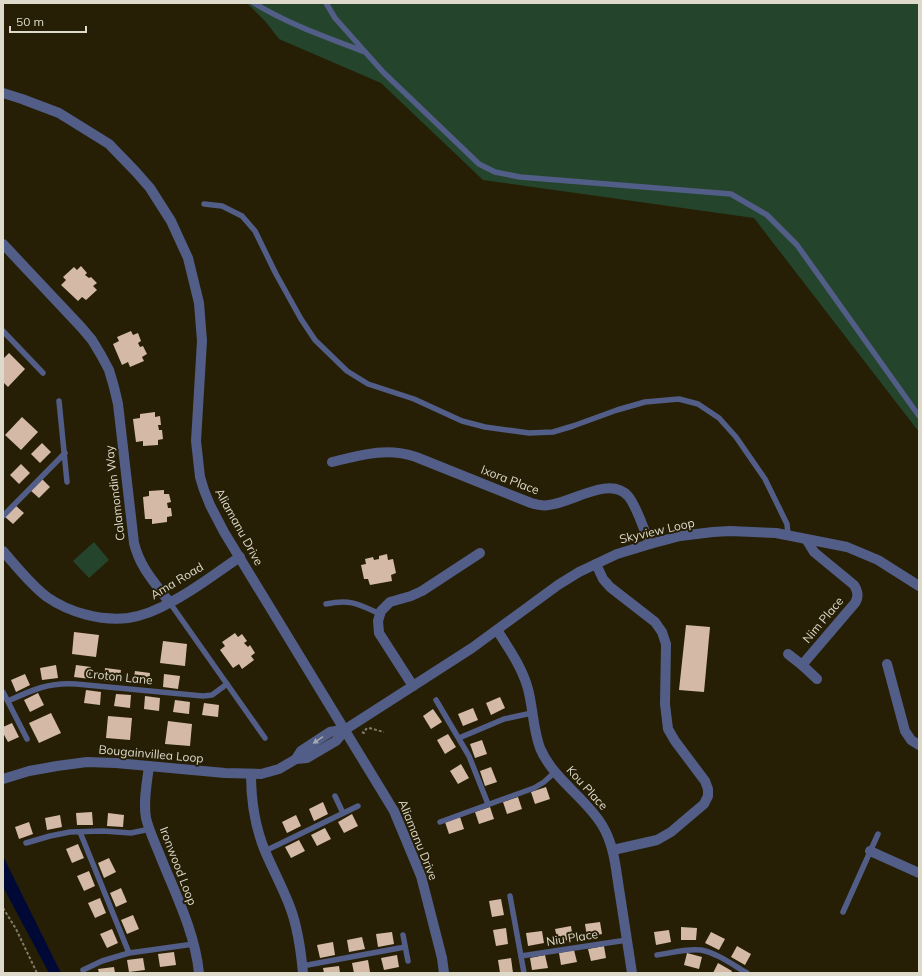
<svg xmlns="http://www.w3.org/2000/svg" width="922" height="976" font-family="Mulish,sans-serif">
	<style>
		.green { fill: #24452b }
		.water { fill: #000936 }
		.building { fill: #d4b9a6 }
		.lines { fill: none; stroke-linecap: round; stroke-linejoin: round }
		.path { stroke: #7f7a66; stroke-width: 2; stroke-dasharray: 3 2; stroke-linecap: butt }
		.service { stroke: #525e87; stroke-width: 5.5 }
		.minor { stroke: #525e87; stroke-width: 10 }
		.tertiary { stroke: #525e87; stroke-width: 10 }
		.oneway { fill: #a6a8b0 }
		.labels { text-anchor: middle; stroke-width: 4; stroke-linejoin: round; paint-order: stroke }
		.street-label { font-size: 12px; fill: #dedacb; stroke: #261f06 }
	</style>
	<rect width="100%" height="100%" fill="#261f06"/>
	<g class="green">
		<path d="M 247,3 L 919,3 L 919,432 L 754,218 L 483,180 L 381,83 L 279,39 L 265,21 Z"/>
		<path d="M 94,542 L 109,560 L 89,578 L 73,561 Z"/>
	</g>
	<path class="water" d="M 3,856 L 61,973 L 49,973 L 3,887 Z"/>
	<g class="building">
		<path d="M 81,266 L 87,273 L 85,275 L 89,278 L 91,277 L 97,283 L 93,286 L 97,290 L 86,300 L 82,297 L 78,301 L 61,285 L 66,280 L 63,277 L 74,267 L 77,270 Z"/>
		<path d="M 131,331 L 133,335 L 138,333 L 141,341 L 138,343 L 140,347 L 143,346 L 147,354 L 142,357 L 144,361 L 130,367 L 128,362 L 122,365 L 113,344 L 119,341 L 117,337 Z"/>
		<path d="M 9,353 L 25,369 L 8,387 L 3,382 L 3,359 Z"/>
		<path d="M 155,412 L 155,417 L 160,416 L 161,425 L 158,425 L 159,430 L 162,430 L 163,439 L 158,440 L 158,445 L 143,446 L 143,441 L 136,442 L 133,419 L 140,418 L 140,414 Z"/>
		<path d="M 22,417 L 38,432 L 21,450 L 5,435 Z"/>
		<path d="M 42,443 L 51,452 L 40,463 L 31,454 Z"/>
		<path d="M 21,464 L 30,473 L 19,484 L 10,475 Z"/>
		<path d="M 41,478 L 50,487 L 39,498 L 30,490 Z"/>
		<path d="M 164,490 L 164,494 L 169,494 L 171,502 L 167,503 L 168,508 L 171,508 L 172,516 L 167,517 L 167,522 L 152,524 L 152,519 L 145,519 L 143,497 L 149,496 L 149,491 Z"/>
		<path d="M 15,505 L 24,513 L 13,524 L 4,516 Z"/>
		<path d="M 387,554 L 388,560 L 393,559 L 396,573 L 391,575 L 392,581 L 370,585 L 368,579 L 364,579 L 361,565 L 366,564 L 365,559 L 373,557 L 374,560 L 379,559 L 379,556 Z"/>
		<path d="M 686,625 L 710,627 L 704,692 L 679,690 Z"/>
		<path d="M 74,632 L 99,635 L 96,657 L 72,654 Z"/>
		<path d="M 235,633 L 238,637 L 242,634 L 247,641 L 244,643 L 248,647 L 250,645 L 255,653 L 251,656 L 254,660 L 242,669 L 239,664 L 233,668 L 220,650 L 225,646 L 222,642 Z"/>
		<path d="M 163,641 L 187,644 L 185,666 L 160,663 Z"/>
		<path d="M 56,665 L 58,678 L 42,680 L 40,668 Z"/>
		<path d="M 76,665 L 91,667 L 90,679 L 74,677 Z"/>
		<path d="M 105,668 L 121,670 L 119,682 L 104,681 Z"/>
		<path d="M 135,671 L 150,673 L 149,685 L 133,683 Z"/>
		<path d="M 25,674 L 30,685 L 16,692 L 11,680 Z"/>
		<path d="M 164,674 L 180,676 L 178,689 L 163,687 Z"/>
		<path d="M 86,690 L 101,692 L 100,705 L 84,703 Z"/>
		<path d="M 38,693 L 44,705 L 30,712 L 24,700 Z"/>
		<path d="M 116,694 L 131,695 L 130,708 L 114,706 Z"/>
		<path d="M 145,696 L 160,698 L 159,711 L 144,709 Z"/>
		<path d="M 500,697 L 505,708 L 491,715 L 486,703 Z"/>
		<path d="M 175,700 L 190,702 L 189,714 L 173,712 Z"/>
		<path d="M 204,703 L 219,705 L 218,717 L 202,715 Z"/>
		<path d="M 473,708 L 478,720 L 463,726 L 458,714 Z"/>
		<path d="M 433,709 L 442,722 L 431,729 L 423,716 Z"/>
		<path d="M 51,713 L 61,733 L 39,743 L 29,723 Z"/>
		<path d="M 108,716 L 132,718 L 130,740 L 106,738 Z"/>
		<path d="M 168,721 L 192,724 L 190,746 L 165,744 Z"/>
		<path d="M 12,723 L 19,737 L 8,742 L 3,733 L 3,727 Z"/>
		<path d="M 448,734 L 456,747 L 445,754 L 437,740 Z"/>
		<path d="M 482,740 L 487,754 L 475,758 L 470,744 Z"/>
		<path d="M 461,764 L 469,778 L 458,784 L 450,771 Z"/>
		<path d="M 491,767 L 497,782 L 485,786 L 480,771 Z"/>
		<path d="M 546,787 L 550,799 L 535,804 L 531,792 Z"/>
		<path d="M 518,797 L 522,809 L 507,814 L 503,802 Z"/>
		<path d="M 323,802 L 328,814 L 314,821 L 309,809 Z"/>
		<path d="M 490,807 L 494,819 L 479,824 L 475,812 Z"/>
		<path d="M 92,812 L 93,825 L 77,825 L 76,813 Z"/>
		<path d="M 108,813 L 124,815 L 123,827 L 107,826 Z"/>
		<path d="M 352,814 L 358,826 L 344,833 L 338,822 Z"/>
		<path d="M 60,815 L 62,827 L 47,830 L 45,818 Z"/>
		<path d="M 296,815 L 301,826 L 287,833 L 282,822 Z"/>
		<path d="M 460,817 L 464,829 L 449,834 L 445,822 Z"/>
		<path d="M 29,822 L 33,834 L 19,839 L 15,827 Z"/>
		<path d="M 325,828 L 331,839 L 317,846 L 311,835 Z"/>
		<path d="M 299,840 L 305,851 L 291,858 L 285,847 Z"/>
		<path d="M 78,844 L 84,858 L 72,863 L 66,849 Z"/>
		<path d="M 109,858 L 116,872 L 104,878 L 98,863 Z"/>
		<path d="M 89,871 L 95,886 L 84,891 L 77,876 Z"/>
		<path d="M 121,888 L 127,902 L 116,907 L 110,893 Z"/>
		<path d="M 100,898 L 106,913 L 95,918 L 88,903 Z"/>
		<path d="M 501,899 L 504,915 L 492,917 L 489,901 Z"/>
		<path d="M 133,915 L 139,929 L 127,934 L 121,920 Z"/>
		<path d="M 600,922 L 602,934 L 587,937 L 585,924 Z"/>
		<path d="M 571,926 L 573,939 L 558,942 L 555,929 Z"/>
		<path d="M 681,927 L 697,928 L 696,940 L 681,940 Z"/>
		<path d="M 506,928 L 508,944 L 496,946 L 493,930 Z"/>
		<path d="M 112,929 L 118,943 L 107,948 L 100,934 Z"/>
		<path d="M 669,930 L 671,942 L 656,945 L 654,932 Z"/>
		<path d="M 542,931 L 544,943 L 528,946 L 526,933 Z"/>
		<path d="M 392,932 L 394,944 L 378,947 L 376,934 Z"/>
		<path d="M 711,932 L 725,939 L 719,950 L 705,943 Z"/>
		<path d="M 362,937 L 365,949 L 349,952 L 347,940 Z"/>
		<path d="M 333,942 L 335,955 L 320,958 L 317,945 Z"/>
		<path d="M 604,946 L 606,958 L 591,961 L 588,949 Z"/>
		<path d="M 737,946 L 751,954 L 745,965 L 731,957 Z"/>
		<path d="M 574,950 L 577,962 L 561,965 L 559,953 Z"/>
		<path d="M 174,952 L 176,965 L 160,967 L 158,954 Z"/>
		<path d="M 687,953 L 702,957 L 699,969 L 684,965 Z"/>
		<path d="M 397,955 L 399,967 L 384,970 L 381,958 Z"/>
		<path d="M 545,955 L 548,968 L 532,970 L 530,958 Z"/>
		<path d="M 143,958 L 145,970 L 129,972 L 127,960 Z"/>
		<path d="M 511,958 L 513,973 L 500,973 L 498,960 Z"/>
		<path d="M 368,960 L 370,972 L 354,973 L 352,963 Z"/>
		<path d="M 718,963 L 732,971 L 731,973 L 713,973 Z"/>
		<path d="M 339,966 L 340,973 L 324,973 L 323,968 Z"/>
		<path d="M 114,967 L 115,973 L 99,973 L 98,969 Z"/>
	</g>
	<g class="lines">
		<g class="path">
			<path d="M 362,732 L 364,733 L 366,729 L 369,728 L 384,732"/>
			<path d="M 3,908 L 16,929 L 37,973"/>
		</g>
		<g class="service">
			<path d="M 254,3 C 288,24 328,38 365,52"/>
			<path d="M 326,3 L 335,18 L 383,72 L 479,164 L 495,172 L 520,177 L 731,194 L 767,215 L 797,245 L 919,416"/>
			<path d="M 204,204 L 222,206 L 242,216 L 255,231 L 276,274 L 301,319 L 315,340 L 347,371 L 368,384 L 414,399 L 462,421 L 485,427 L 529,433 L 553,432 L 573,426 L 617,410 L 645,402 L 679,399 L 698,404 L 719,418 L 736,437 L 765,479 L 787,524 L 788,535"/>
			<path d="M 3,331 L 43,373"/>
			<path d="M 59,401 L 67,482"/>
			<path d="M 3,516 L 65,453"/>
			<path d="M 170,603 L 265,738"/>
			<path d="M 326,604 C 351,599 358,604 380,614"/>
			<path d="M 3,692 L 27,739"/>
			<path d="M 436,700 L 469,756 L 488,804"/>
			<path d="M 8,701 C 32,690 49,682 76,684 L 203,696 L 212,695 L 227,684"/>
			<path d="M 459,738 L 504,719 L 532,713"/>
			<path d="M 335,796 L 343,813"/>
			<path d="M 440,822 L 534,788 L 544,782 L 555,772"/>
			<path d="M 80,832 L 129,953"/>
			<path d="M 26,843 L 50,836 L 70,832 L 103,831 L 131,833 L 150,829"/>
			<path d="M 265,851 L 358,806"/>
			<path d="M 510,896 L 524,973"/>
			<path d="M 843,912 L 878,834"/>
			<path d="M 403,935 L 408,961"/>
			<path d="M 657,955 C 671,953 688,948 701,950 C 717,953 733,965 747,973"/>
			<path d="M 521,956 L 627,940"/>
			<path d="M 302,966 L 405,947"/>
			<path d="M 83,970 L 102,961 L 129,953 L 194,944"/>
		</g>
		<g class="minor">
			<path d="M 3,244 L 81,327 L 92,340 L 101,355 L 109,370 L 114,387 L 118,404 L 134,543 C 140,568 155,583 170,603"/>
			<path d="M 332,462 C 361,455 386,447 416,457 L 531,503 C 537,505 543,506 549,505 C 571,503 610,475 628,496 C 637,506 644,531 650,544"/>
			<path d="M 3,551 C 17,567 30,584 47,597 C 70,613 101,621 128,618 C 142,616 159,609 171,602 C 195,590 217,572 240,557"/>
			<path d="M 596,564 L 603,579 L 610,587 L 655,622 L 662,632 L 666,644 L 665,704 L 668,729 L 675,741 L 705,781 L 708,789 L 708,796 L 704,804 L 671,832 L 657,840 L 613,850"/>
			<path d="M 497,630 C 509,649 522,667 528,689 C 533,708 533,729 540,748 C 553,779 585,797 602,825 C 615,846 616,872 620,895 C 624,921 628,947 632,973"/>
			<path d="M 788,654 L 802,665 L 855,603 C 859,597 858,591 854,585 L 814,552 L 806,539"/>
			<path d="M 887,664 L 905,731 L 911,740 L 919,745"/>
			<path d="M 802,665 L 817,679"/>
			<path d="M 413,686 L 379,633 L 378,621 L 381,611 L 390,602 L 411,596 L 422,591 L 480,553"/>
			<path d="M 346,729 L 472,648 L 558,585 L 579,572 L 617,554 L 650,544 L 680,536 L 713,532 L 730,531 L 776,533 L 847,547 L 878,560 L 919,586"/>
			<path d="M 149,766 C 147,783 143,801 146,818 C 149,831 156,845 161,858 C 176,895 195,933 199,973"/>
			<path d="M 251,774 C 251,801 255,827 265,851 C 273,870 283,888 290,907 C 298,928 301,951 303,973"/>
			<path d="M 870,851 L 919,873"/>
		</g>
		<g class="tertiary">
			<path d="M 3,93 L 22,99 L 59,113 L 109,144 L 136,172 L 150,188 L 171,221 L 188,258 L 199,303 L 202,341 L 196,441 L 200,477 L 204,490 L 210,505 L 224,532 L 394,811 L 421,876 L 442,958 L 444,973"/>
			<path d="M 296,759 L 301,751 L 330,732 L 346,729"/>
			<path d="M 3,779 L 29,771 L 57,766 L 87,762 L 116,763 L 225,773 L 261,774 L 279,769 L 296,759 L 307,758 L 336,741 L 346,729"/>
		</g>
	</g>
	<defs><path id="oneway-solid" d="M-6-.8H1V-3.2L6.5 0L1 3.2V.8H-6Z"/></defs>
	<use class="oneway" href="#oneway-solid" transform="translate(318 740) rotate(146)"/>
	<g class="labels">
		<g class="street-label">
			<text transform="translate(510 480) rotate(21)" y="4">Ixora Place</text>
			<text transform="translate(115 493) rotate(-97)" y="4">Calamondin Way</text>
			<text transform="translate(239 527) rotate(61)" y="4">Aliamanu Drive</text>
			<text transform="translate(657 531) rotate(-13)" y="4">Skyview Loop</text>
			<text transform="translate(177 581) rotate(-31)" y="4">Ama Road</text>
			<text transform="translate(823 620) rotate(-50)" y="4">Nim Place</text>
			<text transform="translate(119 677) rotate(6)" y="4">Croton Lane</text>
			<text transform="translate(151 754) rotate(5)" y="4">Bougainvillea Loop</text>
			<text transform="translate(587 788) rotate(48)" y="4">Kou Place</text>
			<text transform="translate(418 840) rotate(68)" y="4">Aliamanu Drive</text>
			<text transform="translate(178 866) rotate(69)" y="4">Ironwood Loop</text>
			<text transform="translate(572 938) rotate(-9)" y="4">Niu Place</text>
		</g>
	</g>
	<rect width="922" height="976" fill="none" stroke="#dedacb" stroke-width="8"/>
	<path d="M10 26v6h76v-6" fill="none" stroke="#dedacb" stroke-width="2"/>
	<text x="16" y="26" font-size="12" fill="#dedacb" stroke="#261f06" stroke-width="3" paint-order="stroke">50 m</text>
</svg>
